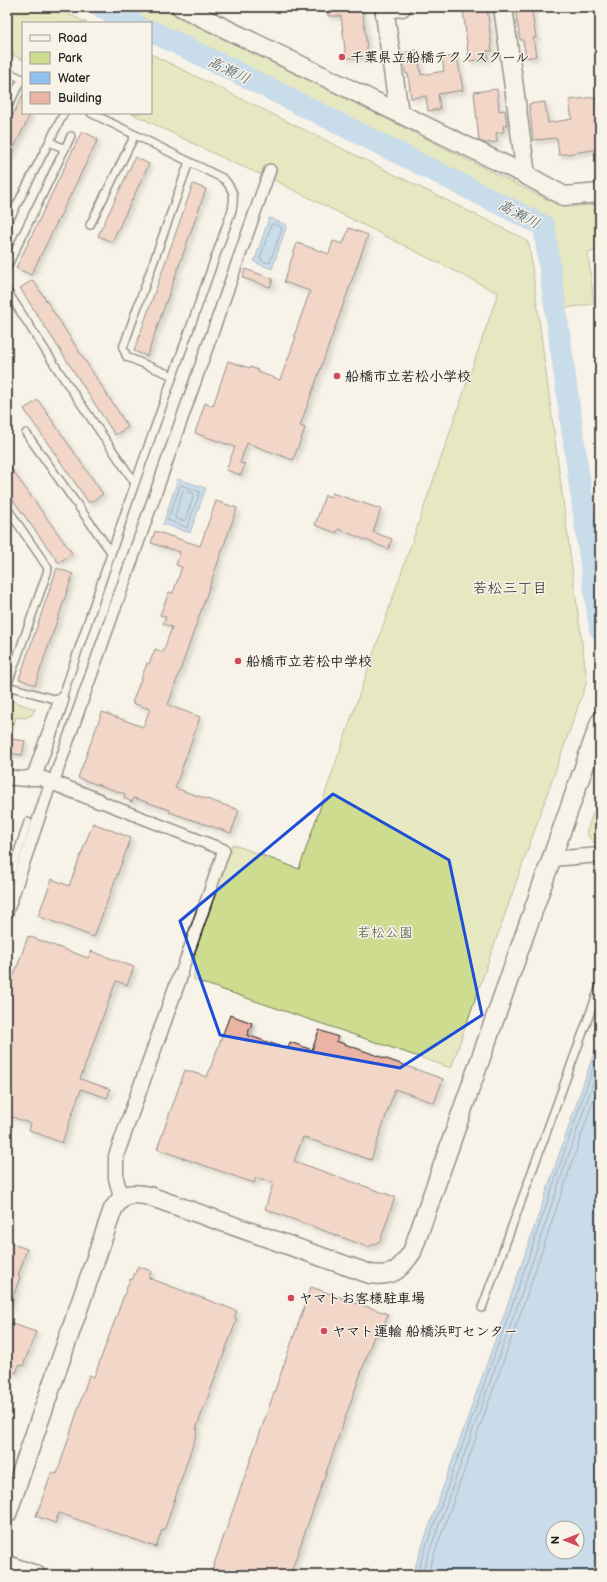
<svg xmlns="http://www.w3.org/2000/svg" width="607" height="1582" font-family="'Balsamiq Sans','Klee One',sans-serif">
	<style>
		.green { fill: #cedc90; stroke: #757c56 }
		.water { fill: #91c0ec; stroke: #627e99; fill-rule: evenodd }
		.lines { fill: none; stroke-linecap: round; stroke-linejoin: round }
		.shore { stroke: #4b5e6f; stroke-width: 1 }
		.river { stroke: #91c0ec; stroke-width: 22 }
		.building { fill: #ebb3a3; stroke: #1c1c1c; filter: url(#shadow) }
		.service-casing { stroke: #1c1c1c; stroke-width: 10 }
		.pedestrian-casing { stroke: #1c1c1c; stroke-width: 14 }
		.minor-casing { stroke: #1c1c1c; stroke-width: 17 }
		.tertiary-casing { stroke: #1c1c1c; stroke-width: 21 }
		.service { stroke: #f7f3e8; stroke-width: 7 }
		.pedestrian { stroke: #f7f3e8; stroke-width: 11 }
		.minor { stroke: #f7f3e8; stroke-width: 14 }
		.tertiary { stroke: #f7f3e8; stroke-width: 18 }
		.marked { fill: none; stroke: #1d4ed8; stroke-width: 3; stroke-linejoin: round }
		.poi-dot { fill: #d1495b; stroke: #f7f3e8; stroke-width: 1.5 }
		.labels { text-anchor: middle; stroke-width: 3; stroke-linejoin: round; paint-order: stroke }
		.poi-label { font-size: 14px; font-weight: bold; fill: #1c1c1c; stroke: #f7f3e8; text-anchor: start }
		.park-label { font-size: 14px; fill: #51563f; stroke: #f7f3e8 }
		.water-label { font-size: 15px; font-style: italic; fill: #455565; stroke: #f7f3e8 }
		.neighbourhood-label { font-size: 15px; fill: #1c1c1c; stroke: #f7f3e8 }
	</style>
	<defs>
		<filter id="shadow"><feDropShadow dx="3.5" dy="3.5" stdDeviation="2" flood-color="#0004"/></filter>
	</defs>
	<rect width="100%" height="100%" fill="#f7f3e8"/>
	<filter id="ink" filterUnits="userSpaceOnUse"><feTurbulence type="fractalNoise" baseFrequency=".025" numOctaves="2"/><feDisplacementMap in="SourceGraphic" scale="8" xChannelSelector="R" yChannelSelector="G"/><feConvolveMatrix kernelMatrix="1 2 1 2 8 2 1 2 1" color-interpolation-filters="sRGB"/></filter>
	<g filter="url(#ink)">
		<g class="green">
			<path d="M 7,7 L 55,7 L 87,23 L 23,23 L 23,60 L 7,52 Z"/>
			<path d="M 121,7 L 164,7 L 558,205 L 568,207 L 600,204 L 600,251 L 588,252 L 594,304 L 566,308 L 553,221 Z"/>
			<path d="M 151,54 L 523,238 L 529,244 L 587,681 L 451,1068 L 194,980 L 195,952 L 232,844 L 299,869 L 498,293 L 272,179 L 229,161 L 131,113 L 151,113 Z"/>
			<path d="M 7,699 L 35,709 L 32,715 L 25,718 L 16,717 L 11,738 L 7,738 Z"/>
			<path d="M 600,793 L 600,842 L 594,843 L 586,833 Z"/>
		</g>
		<g class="water">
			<path d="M 269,218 L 287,225 L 272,269 L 254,262 Z"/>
			<path d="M 178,479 L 206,488 L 190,533 L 163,524 Z"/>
			<path d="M 600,1035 L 600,1575 L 412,1575 L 510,1298 ZM 553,1528 L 577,1528 L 577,1552 L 553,1552 Z"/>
		</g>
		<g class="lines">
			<g class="shore">
				<path d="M 274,224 L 281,227 L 282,229 L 270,262 L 268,263 L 261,260 L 260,258 L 271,225 Z"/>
				<path d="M 181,485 L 200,492 L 187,528 L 168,520 Z"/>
				<path d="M 183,491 L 193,493 L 194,495 L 185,520 L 184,521 L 176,519 L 175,517 Z"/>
				<path d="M 416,1575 L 514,1300 L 600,1047"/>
				<path d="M 421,1575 L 519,1301 L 600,1063"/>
				<path d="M 427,1575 L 524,1303 L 600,1081"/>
			</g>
			<g class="river">
				<path d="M 101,7 L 134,23"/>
				<path d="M 151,31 L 230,69 L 544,226 L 600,629"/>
			</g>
		</g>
		<g class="building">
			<path d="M 327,7 L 362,7 L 368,57 L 346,58 L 341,16 L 328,16 Z"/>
			<path d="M 487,7 L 492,51 L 487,51 L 488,59 L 469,61 L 463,9 Z"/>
			<path d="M 515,7 L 531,7 L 536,38 L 533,38 L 536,56 L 526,58 L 523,40 L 520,40 Z"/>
			<path d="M 417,50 L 421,75 L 444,71 L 442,58 L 457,56 L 463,90 L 438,94 L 440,109 L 428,111 L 426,96 L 411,98 L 408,74 L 406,74 L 402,53 Z"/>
			<path d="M 497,89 L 499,111 L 505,110 L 507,125 L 503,126 L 504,132 L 496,133 L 497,142 L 485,143 L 479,141 L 474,92 Z"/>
			<path d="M 23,94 L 23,113 L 31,113 L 7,162 L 7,127 Z"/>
			<path d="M 596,97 L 600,125 L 600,149 L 559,155 L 557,138 L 533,140 L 529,104 L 545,102 L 548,123 L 572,119 L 569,100 Z"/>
			<path d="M 82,131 L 98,139 L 31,275 L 16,268 Z"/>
			<path d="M 135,157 L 149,164 L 112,242 L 98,236 Z"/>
			<path d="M 193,184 L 206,189 L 147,356 L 134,351 Z"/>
			<path d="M 349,228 L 368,235 L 300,426 L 305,428 L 293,460 L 247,443 L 240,463 L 245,464 L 241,475 L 226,470 L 235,447 L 195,433 L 205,403 L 213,406 L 228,361 L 249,368 L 250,367 L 258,370 L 258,372 L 280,380 L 296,337 L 294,336 L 310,291 L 284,282 L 297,243 L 329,254 L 333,241 L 343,244 Z"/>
			<path d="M 245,269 L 273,279 L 270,287 L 243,278 Z"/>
			<path d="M 33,280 L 128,427 L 115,435 L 20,288 Z"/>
			<path d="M 38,400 L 103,494 L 89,503 L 24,409 Z"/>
			<path d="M 7,463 L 72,553 L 59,563 L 7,492 Z"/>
			<path d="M 332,493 L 381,509 L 373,532 L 392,539 L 388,549 L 338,529 L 337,533 L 315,525 L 325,495 L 331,497 Z"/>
			<path d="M 216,501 L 237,508 L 168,705 L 200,717 L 175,788 L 239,810 L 231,833 L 169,812 L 170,810 L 134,798 L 132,802 L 124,798 L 125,794 L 78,778 L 102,712 L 143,727 L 150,709 L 132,703 L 147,663 L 149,664 L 155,649 L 163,652 L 172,627 L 163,624 L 166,617 L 160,615 L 169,592 L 173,593 L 182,567 L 176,565 L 180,552 L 151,543 L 155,531 L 200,546 Z"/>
			<path d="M 57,568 L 73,574 L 35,685 L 19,679 Z"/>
			<path d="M 7,738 L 25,741 L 22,755 L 7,753 Z"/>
			<path d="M 93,823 L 131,838 L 94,937 L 38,916 L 52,879 L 69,886 Z"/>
			<path d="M 28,936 L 88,958 L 91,951 L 134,967 L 127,985 L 116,981 L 80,1079 L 110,1089 L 107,1098 L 81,1089 L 62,1143 L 29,1130 L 31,1124 L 7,1115 L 7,995 Z"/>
			<path d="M 230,1015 L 252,1023 L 247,1035 L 288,1049 L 290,1042 L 312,1050 L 319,1030 L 338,1037 L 336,1041 L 443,1079 L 434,1103 L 395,1089 L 371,1160 L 303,1137 L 294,1161 L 395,1197 L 380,1241 L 368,1247 L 265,1209 L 273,1183 L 256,1177 L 254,1183 L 157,1149 L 185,1070 L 207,1077 Z"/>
			<path d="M 7,1242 L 27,1249 L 18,1276 L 20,1277 L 8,1311 L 7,1310 Z"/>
			<path d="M 138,1266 L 151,1271 L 149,1278 L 237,1311 L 234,1318 L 237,1319 L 196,1429 L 198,1429 L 164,1531 L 162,1530 L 156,1547 L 59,1513 L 55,1523 L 36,1516 L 52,1472 L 57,1474 L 89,1375 L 94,1377 L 130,1279 L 132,1280 Z"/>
			<path d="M 311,1287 L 388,1314 L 380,1335 L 375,1333 L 290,1575 L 226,1575 L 212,1570 Z"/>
			<path d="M 7,1322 L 36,1332 L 23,1366 L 19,1365 L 16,1373 L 7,1370 Z"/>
		</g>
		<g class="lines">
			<defs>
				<g id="service">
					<path d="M 7,72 L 23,79"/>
					<path d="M 7,108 L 22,79"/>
					<path d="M 50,142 L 65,149"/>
					<path d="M 7,224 L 64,113"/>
					<path d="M 90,225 L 135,135"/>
					<path d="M 7,267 L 71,136"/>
					<path d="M 7,291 L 60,373 L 135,483"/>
					<path d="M 173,376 L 127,357 L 123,348 L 189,162"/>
					<path d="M 26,433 L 111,552"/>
					<path d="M 7,508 L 48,568 L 47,573 L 7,686"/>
					<path d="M 7,686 L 61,701 L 135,483 L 232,210 C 235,195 234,191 224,179 L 91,113"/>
					<path d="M 7,885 L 28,822"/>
					<path d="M 482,1308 L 600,986"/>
				</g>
				<g id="pedestrian">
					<path d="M 53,783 L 270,170"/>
					<path d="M 99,801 L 224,850 L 180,976"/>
					<path d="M 7,913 L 51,782"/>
				</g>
				<g id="minor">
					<path d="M 7,777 C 17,778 27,782 35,774 L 61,701"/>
					<path d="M 31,778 L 41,778 L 99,801"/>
					<path d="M 551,859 L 600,855"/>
					<path d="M 121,1198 L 116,1178 L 116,1156 L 180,976"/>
				</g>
				<g id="tertiary">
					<path d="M 181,7 L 526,175 L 564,196 L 600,193"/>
					<path d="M 384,7 L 399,113"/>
					<path d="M 503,7 L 526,175"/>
					<path d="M 384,9 L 402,7"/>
					<path d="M 7,1514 L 113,1209 C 124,1193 130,1192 149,1196 L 370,1274 C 393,1277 399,1271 412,1252 L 600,722"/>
					<path d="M 7,1565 L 36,1575"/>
				</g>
			</defs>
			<use href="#service" class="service-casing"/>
			<use href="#pedestrian" class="pedestrian-casing"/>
			<use href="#minor" class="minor-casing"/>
			<use href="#tertiary" class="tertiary-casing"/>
			<use href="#service" class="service"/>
			<use href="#pedestrian" class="pedestrian"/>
			<use href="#minor" class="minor"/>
			<use href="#tertiary" class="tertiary"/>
		</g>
	</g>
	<path d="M0 0H607V1582H0ZM 333,794 L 449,860 L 482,1015 L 400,1068 L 220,1035 L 180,921 Z" fill="#f7f3e8" fill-opacity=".55" fill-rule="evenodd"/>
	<path class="marked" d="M 333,794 L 449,860 L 482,1015 L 400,1068 L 220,1035 L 180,921 Z"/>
	<g class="poi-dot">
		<circle cx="342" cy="57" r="4"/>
		<circle cx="337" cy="376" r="4"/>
		<circle cx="238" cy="661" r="4"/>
		<circle cx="291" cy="1298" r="4"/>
		<circle cx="324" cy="1331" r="4"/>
	</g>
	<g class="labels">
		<g class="poi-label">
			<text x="350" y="62">千葉県立船橋テクノスクール</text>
			<text x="345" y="381">船橋市立若松小学校</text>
			<text x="246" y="666">船橋市立若松中学校</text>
			<text x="299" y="1303">ヤマトお客様駐車場</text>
			<text x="332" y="1336">ヤマト運輸 船橋浜町センター</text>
		</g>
		<g class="park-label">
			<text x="385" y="937">若松公園</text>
		</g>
		<g class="water-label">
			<text transform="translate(229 70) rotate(26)" y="5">高瀬川</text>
			<text transform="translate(519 214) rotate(28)" y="5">高瀬川</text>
		</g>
		<g class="neighbourhood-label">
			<text x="510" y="593">若松三丁目</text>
		</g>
	</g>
	<rect width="607" height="1582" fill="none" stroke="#f7f3e8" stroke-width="24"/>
	<rect x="12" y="12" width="583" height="1558" fill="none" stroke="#1c1c1c" stroke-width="1.5" filter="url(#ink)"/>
	<rect x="22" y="22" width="130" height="92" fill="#f7f3e8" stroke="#9f9d96"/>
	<rect x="30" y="35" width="20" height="6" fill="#f7f3e8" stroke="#9f9d96"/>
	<text x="58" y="42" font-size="12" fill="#1c1c1c">Road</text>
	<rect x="30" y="52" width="20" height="12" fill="#cedc90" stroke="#9f9d96"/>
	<text x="58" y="62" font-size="12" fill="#1c1c1c">Park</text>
	<rect x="30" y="72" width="20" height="12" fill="#91c0ec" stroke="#9f9d96"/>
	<text x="58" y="82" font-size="12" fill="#1c1c1c">Water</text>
	<rect x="30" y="92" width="20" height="12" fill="#ebb3a3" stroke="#9f9d96"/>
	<text x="58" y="102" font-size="12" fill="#1c1c1c">Building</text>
	<g transform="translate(565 1540) rotate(270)"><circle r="19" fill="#f7f3e8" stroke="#9f9d96"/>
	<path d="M0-3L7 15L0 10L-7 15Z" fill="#d1495b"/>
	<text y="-6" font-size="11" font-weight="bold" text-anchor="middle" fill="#1c1c1c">N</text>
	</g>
</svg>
